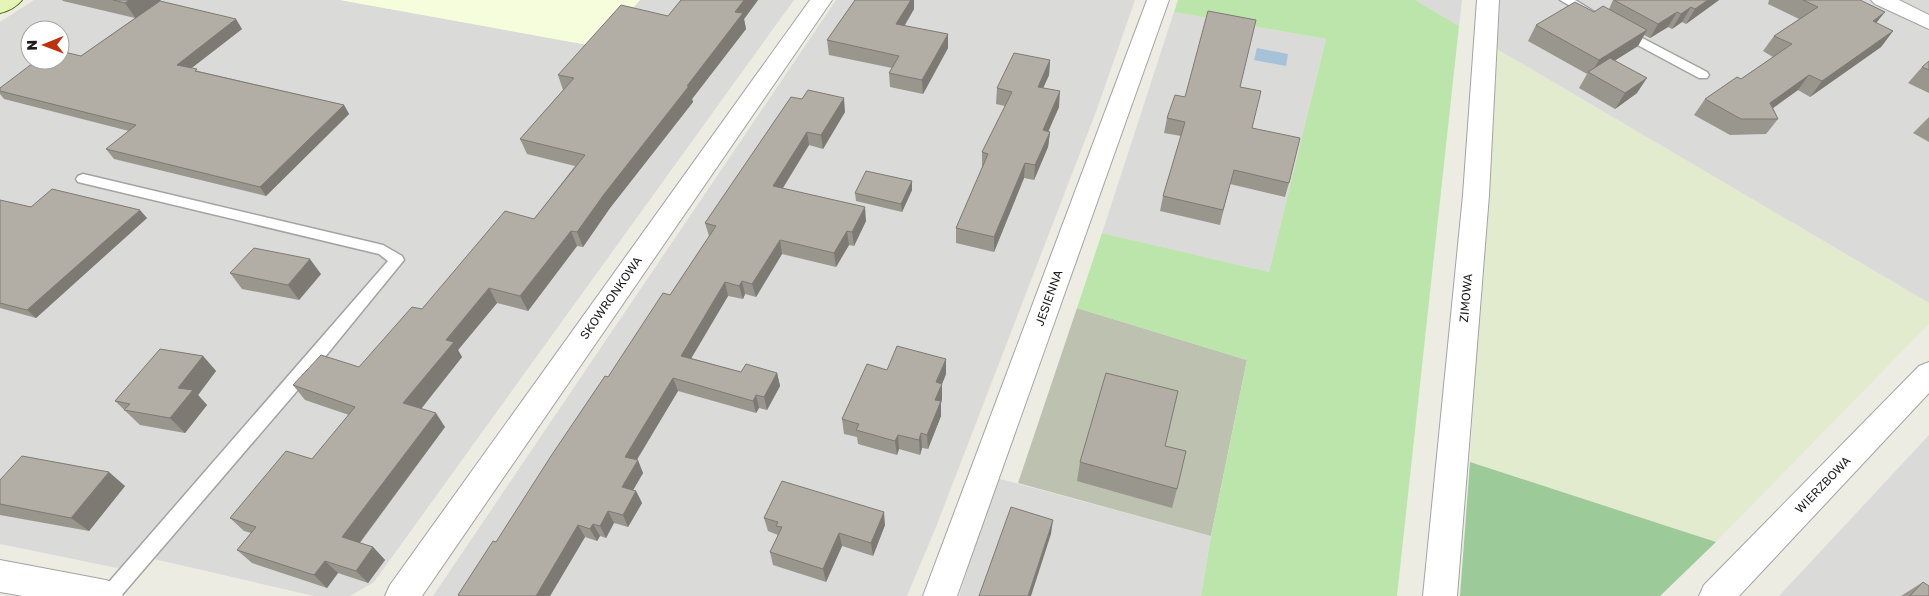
<svg xmlns="http://www.w3.org/2000/svg" width="1929" height="596" font-family="'Golos Text',sans-serif">
	<style>
		.residential { fill: #dadad9; fill-rule: evenodd }
		.education { fill: #f6fddc }
		.construction { fill: #bdc1af }
		.farmland { fill: #e3ebce }
		.grass { fill: #bbe5ab }
		.forest { fill: #9dca99 }
		.water { fill: #a5c2d9 }
		.lines { fill: none; stroke-linecap: round; stroke-linejoin: round }
		.lane-casing { stroke: #a3a3a3; stroke-width: 3 }
		.street-casing { stroke: #a3a3a3; stroke-width: 2 }
		.secondary-casing { stroke: #4c6c0b; stroke-width: 2 }
		.lane { fill: #fff; fill-rule: evenodd }
		.street { fill: #fff; fill-rule: evenodd }
		.secondary { fill: #e5f5b8; fill-rule: evenodd }
		.wall { fill: #99968e }
		.shaded-wall { fill: #7d7a74 }
		.building { fill: #b2aea5; stroke: #7d7a74 }
		.labels { text-anchor: middle; stroke-width: 5; stroke-linejoin: round; paint-order: stroke }
		.street-label { font-size: 12px; fill: #1c1c1c; stroke: #fff }
	</style>
	<rect width="100%" height="100%" fill="#edece3"/>
	<g class="residential">
		<path d="M 34,0 L 340,0 L 599,47 L 640,0 L 794,0 L 374,582 L 350,596 L 314,596 L 154,559 L 122,569 L 0,544 L 0,22 ZM 30,30 L 60,30 L 60,60 L 30,60 Z"/>
		<path d="M 836,0 L 1135,0 L 1097,109 L 936,527 L 907,596 L 433,596 Z"/>
		<path d="M 1415,0 L 1462,0 L 1459,26 Z"/>
		<path d="M 1499,0 L 1929,0 L 1929,303 L 1495,48 Z"/>
		<path d="M 1174,12 L 1326,39 L 1269,272 L 1102,233 Z"/>
		<path d="M 1929,435 L 1929,596 L 1779,596 Z"/>
		<path d="M 997,478 L 1211,536 L 1201,596 L 959,596 Z"/>
	</g>
	<path class="education" d="M 340,0 L 640,0 L 599,47 Z"/>
	<path class="construction" d="M 1077,308 L 1247,360 L 1211,536 L 1018,483 Z"/>
	<path class="farmland" d="M 1495,48 L 1929,303 L 1929,324 L 1716,542 L 1470,462 Z"/>
	<path class="grass" d="M 1178,0 L 1415,0 L 1459,26 L 1397,596 L 1201,596 L 1211,536 L 1247,360 L 1077,308 L 1102,233 L 1269,272 L 1326,39 L 1174,12 Z"/>
	<path class="forest" d="M 1470,462 L 1716,542 L 1660,596 L 1460,596 Z"/>
	<path class="water" d="M 1257,48 L 1288,54 L 1286,66 L 1254,60 Z"/>
	<g class="lines">
		<defs>
			<g id="lane">
				<path d="M 1560,0 L 1575,0 L 1596,13 L 1590,16 L 1586,15 Z"/>
				<path d="M 1623,28 L 1707,72 L 1709,75 L 1707,78 L 1699,78 L 1619,35 L 1617,32 L 1619,29 Z"/>
				<path d="M 83,174 L 383,245 L 402,256 L 404,260 L 302,385 L 121,596 L 100,596 L 102,590 L 388,261 L 379,254 L 78,182 L 76,179 L 78,176 Z"/>
			</g>
			<g id="street">
				<path d="M 810,0 L 832,0 L 422,596 L 385,596 L 390,585 Z"/>
				<path d="M 1147,0 L 1169,0 L 957,596 L 923,596 Z"/>
				<path d="M 1477,0 L 1499,0 L 1489,195 L 1457,596 L 1423,596 L 1463,195 Z"/>
				<path d="M 1871,0 L 1899,0 L 1929,15 L 1929,29 L 1875,4 Z"/>
				<path d="M 1929,362 L 1929,393 L 1739,596 L 1699,596 L 1704,585 L 1919,366 Z"/>
				<path d="M 0,560 L 106,580 L 118,585 L 123,596 L 23,596 L 0,592 Z"/>
			</g>
			<path id="secondary" d="M 0,0 L 22,0 C 16,7 9,11 0,13 Z"/>
		</defs>
		<use href="#lane" class="lane-casing"/>
		<use href="#street" class="street-casing"/>
		<use href="#secondary" class="secondary-casing"/>
		<use href="#lane" class="lane"/>
		<use href="#street" class="street"/>
		<use href="#secondary" class="secondary"/>
	</g>
	<g class="wall">
		<path d="M 62,0 L 161,0 L 155,4 L 242,29 L 191,68 L 198,71 L 344,105 L 349,114 L 266,196 L 114,159 L 106,149 L 129,131 L 4,99 L 0,94 L 0,88 L 81,56 L 135,18 L 63,1 Z"/>
		<path d="M 681,0 L 758,0 L 744,19 L 746,29 L 692,99 L 693,102 L 610,208 L 583,247 L 577,246 L 528,311 L 497,303 L 458,350 L 462,357 L 421,408 L 445,427 L 360,543 L 373,547 L 385,560 L 368,583 L 338,573 L 327,588 L 252,563 L 237,550 L 251,533 L 244,531 L 230,518 L 312,459 L 349,415 L 305,400 L 293,385 L 359,367 L 422,309 L 534,219 L 575,166 L 527,154 L 520,139 L 563,90 L 558,75 L 668,16 Z"/>
		<path d="M 855,0 L 914,0 L 914,9 L 905,25 L 948,48 L 923,94 L 890,87 L 889,73 L 892,68 L 829,55 L 827,40 Z"/>
		<path d="M 1613,0 L 1719,0 L 1686,24 L 1682,22 L 1672,29 L 1668,27 L 1650,38 L 1644,35 L 1638,46 L 1615,60 L 1637,93 L 1615,109 L 1579,88 L 1587,74 L 1528,41 L 1536,25 L 1609,9 Z"/>
		<path d="M 1769,0 L 1860,0 L 1876,23 L 1893,31 L 1881,47 L 1810,97 L 1798,90 L 1773,108 L 1778,119 L 1766,134 L 1730,135 L 1694,115 L 1705,99 L 1741,79 L 1773,57 L 1763,51 L 1774,36 L 1799,19 L 1768,4 Z"/>
		<path d="M 1050,60 L 1049,75 L 1043,88 L 1059,107 L 1048,131 L 1050,132 L 1048,147 L 1034,180 L 1024,178 L 994,252 L 956,243 L 956,228 L 982,168 L 982,152 L 1005,106 L 996,104 L 997,88 Z"/>
		<path d="M 1929,61 L 1929,93 L 1908,83 L 1922,67 Z"/>
		<path d="M 1240,87 L 1252,128 L 1289,183 L 1285,197 L 1230,184 L 1220,225 L 1160,211 L 1163,196 L 1181,136 L 1164,133 L 1167,118 Z"/>
		<path d="M 791,97 L 845,112 L 823,149 L 809,145 L 783,188 L 866,221 L 854,246 L 849,245 L 836,267 L 782,254 L 756,297 L 745,294 L 743,299 L 728,296 L 691,358 L 741,372 L 777,373 L 780,386 L 767,410 L 759,408 L 756,413 L 678,391 L 637,460 L 643,473 L 633,490 L 636,491 L 642,503 L 628,527 L 614,523 L 606,538 L 600,536 L 597,541 L 585,537 L 550,596 L 459,596 L 458,595 L 496,542 L 608,377 L 670,295 L 709,236 L 705,223 Z"/>
		<path d="M 1929,117 L 1929,142 L 1913,133 Z"/>
		<path d="M 912,181 L 912,190 L 902,212 L 856,201 L 855,193 Z"/>
		<path d="M 0,200 L 31,207 L 147,218 L 36,318 L 0,308 Z"/>
		<path d="M 230,273 L 321,274 L 299,300 L 242,289 Z"/>
		<path d="M 203,356 L 216,371 L 198,395 L 207,405 L 185,433 L 140,425 L 115,401 Z"/>
		<path d="M 887,370 L 946,374 L 942,384 L 942,399 L 941,403 L 941,416 L 928,449 L 922,448 L 920,455 L 899,449 L 897,455 L 858,444 L 857,437 L 844,434 L 842,419 Z"/>
		<path d="M 1165,446 L 1177,489 L 1172,508 L 1077,481 L 1080,462 Z"/>
		<path d="M 0,480 L 125,486 L 89,531 L 0,515 Z"/>
		<path d="M 764,518 L 885,525 L 873,556 L 842,546 L 826,582 L 773,565 L 770,552 L 778,535 L 768,531 Z"/>
		<path d="M 1923,582 L 1929,596 L 1901,596 Z"/>
	</g>
	<g class="shaded-wall">
		<path d="M 129,0 L 161,0 L 136,19 L 125,3 Z"/>
		<path d="M 744,0 L 758,0 L 744,19 L 746,29 L 692,99 L 693,102 L 610,208 L 583,247 L 577,232 L 605,193 L 687,86 L 735,12 Z"/>
		<path d="M 909,0 L 914,0 L 914,9 L 897,38 L 896,24 Z"/>
		<path d="M 1708,0 L 1719,0 L 1686,24 L 1695,9 Z"/>
		<path d="M 1691,7 L 1682,22 L 1672,29 L 1681,14 Z"/>
		<path d="M 1677,12 L 1668,27 L 1650,38 L 1658,24 Z"/>
		<path d="M 1885,12 L 1873,27 L 1873,21 Z"/>
		<path d="M 236,19 L 242,29 L 184,74 L 177,65 Z"/>
		<path d="M 1647,30 L 1638,46 L 1592,75 L 1591,74 L 1599,60 Z"/>
		<path d="M 1893,31 L 1881,47 L 1810,97 L 1822,81 Z"/>
		<path d="M 948,34 L 948,48 L 923,94 L 922,80 Z"/>
		<path d="M 1050,60 L 1049,75 L 1037,102 L 1038,87 Z"/>
		<path d="M 1809,75 L 1798,90 L 1759,118 L 1770,103 Z"/>
		<path d="M 1647,78 L 1637,93 L 1615,109 L 1625,93 Z"/>
		<path d="M 1060,91 L 1059,107 L 1042,146 L 1043,130 Z"/>
		<path d="M 844,98 L 845,112 L 823,149 L 821,135 Z"/>
		<path d="M 344,105 L 349,114 L 266,196 L 260,187 Z"/>
		<path d="M 807,132 L 809,145 L 776,199 L 773,186 Z"/>
		<path d="M 1050,132 L 1048,147 L 1034,180 L 1035,165 Z"/>
		<path d="M 1025,163 L 1024,178 L 994,252 L 994,237 Z"/>
		<path d="M 912,181 L 912,190 L 902,212 L 901,204 Z"/>
		<path d="M 865,207 L 866,221 L 854,246 L 852,232 Z"/>
		<path d="M 140,210 L 147,218 L 36,318 L 27,310 Z"/>
		<path d="M 571,231 L 577,246 L 528,311 L 520,296 Z"/>
		<path d="M 847,231 L 849,245 L 836,267 L 834,253 Z"/>
		<path d="M 780,240 L 782,254 L 756,297 L 752,284 Z"/>
		<path d="M 310,259 L 321,274 L 299,300 L 288,285 Z"/>
		<path d="M 742,281 L 745,294 L 743,299 L 739,286 Z"/>
		<path d="M 725,282 L 728,296 L 685,369 L 681,356 Z"/>
		<path d="M 489,288 L 497,303 L 458,350 L 462,357 L 414,418 L 403,403 L 446,340 Z"/>
		<path d="M 203,356 L 216,371 L 198,395 L 207,405 L 185,433 L 170,418 L 178,388 Z"/>
		<path d="M 946,359 L 946,374 L 942,384 L 942,399 L 941,403 L 941,416 L 928,449 L 927,435 L 935,400 L 936,382 Z"/>
		<path d="M 777,373 L 780,386 L 767,410 L 764,397 Z"/>
		<path d="M 673,378 L 678,391 L 631,469 L 625,457 Z"/>
		<path d="M 756,395 L 759,408 L 756,413 L 753,401 Z"/>
		<path d="M 436,413 L 445,427 L 354,550 L 342,537 Z"/>
		<path d="M 921,433 L 922,448 L 920,455 L 919,440 Z"/>
		<path d="M 898,435 L 899,449 L 897,455 L 895,441 Z"/>
		<path d="M 638,460 L 643,473 L 628,499 L 622,487 Z"/>
		<path d="M 109,472 L 125,486 L 89,531 L 71,518 Z"/>
		<path d="M 636,491 L 642,503 L 628,527 L 623,515 Z"/>
		<path d="M 608,511 L 614,523 L 606,538 L 600,526 Z"/>
		<path d="M 884,512 L 885,525 L 873,556 L 871,543 Z"/>
		<path d="M 1053,520 L 1051,534 L 1031,596 L 1028,596 Z"/>
		<path d="M 593,524 L 600,536 L 597,541 L 590,529 Z"/>
		<path d="M 578,525 L 585,537 L 550,596 L 536,596 Z"/>
		<path d="M 839,533 L 842,546 L 826,582 L 823,569 Z"/>
		<path d="M 373,547 L 385,560 L 368,583 L 356,571 Z"/>
		<path d="M 325,561 L 338,573 L 327,588 L 314,575 Z"/>
	</g>
	<g class="building">
		<path d="M 113,0 L 129,0 L 125,3 Z"/>
		<path d="M 681,0 L 744,0 L 735,12 L 743,13 L 687,86 L 689,86 L 605,193 L 577,232 L 571,231 L 520,296 L 489,288 L 446,340 L 454,342 L 403,403 L 436,413 L 342,537 L 373,547 L 356,571 L 325,561 L 314,575 L 237,550 L 256,527 L 230,518 L 286,451 L 312,459 L 355,407 L 293,385 L 321,355 L 359,367 L 412,307 L 422,309 L 505,211 L 534,219 L 585,155 L 520,139 L 574,78 L 558,75 L 621,5 L 668,16 Z"/>
		<path d="M 855,0 L 911,0 L 896,24 L 948,34 L 922,80 L 889,73 L 899,56 L 827,40 Z"/>
		<path d="M 1614,0 L 1708,0 L 1695,9 L 1691,7 L 1681,14 L 1677,12 L 1658,24 Z"/>
		<path d="M 1803,0 L 1860,0 L 1885,12 L 1873,21 L 1893,31 L 1822,81 L 1809,75 L 1770,103 L 1778,119 L 1741,119 L 1705,99 L 1737,77 L 1741,79 L 1792,44 L 1774,36 L 1818,7 Z"/>
		<path d="M 160,1 L 236,19 L 177,65 L 197,69 L 195,71 L 344,105 L 260,187 L 106,149 L 136,125 L 0,91 L 0,88 L 37,60 L 60,60 L 60,51 L 81,56 Z"/>
		<path d="M 1575,2 L 1594,12 L 1603,6 L 1647,30 L 1599,60 L 1536,25 Z"/>
		<path d="M 1208,11 L 1256,20 L 1240,87 L 1261,91 L 1252,128 L 1300,138 L 1289,183 L 1234,170 L 1223,210 L 1163,196 L 1185,122 L 1167,118 L 1175,95 L 1185,97 Z"/>
		<path d="M 1014,53 L 1050,60 L 1038,87 L 1060,91 L 1043,130 L 1050,132 L 1035,165 L 1025,163 L 994,237 L 956,228 L 988,154 L 982,152 L 1012,92 L 997,88 Z"/>
		<path d="M 1610,58 L 1647,78 L 1625,93 L 1588,72 Z"/>
		<path d="M 1929,61 L 1929,70 L 1922,67 Z"/>
		<path d="M 808,90 L 844,98 L 821,135 L 807,132 L 773,186 L 865,207 L 852,232 L 847,231 L 834,253 L 780,240 L 752,284 L 742,281 L 739,286 L 725,282 L 681,356 L 741,372 L 746,364 L 777,373 L 764,397 L 756,395 L 753,401 L 673,378 L 625,457 L 638,460 L 622,487 L 636,491 L 623,515 L 608,511 L 600,526 L 593,524 L 590,529 L 578,525 L 536,596 L 461,596 L 458,595 L 493,541 L 496,542 L 551,456 L 605,376 L 608,377 L 663,293 L 670,295 L 716,226 L 705,223 L 791,97 L 802,99 Z"/>
		<path d="M 866,171 L 912,181 L 901,204 L 855,193 Z"/>
		<path d="M 52,189 L 140,210 L 27,310 L 0,303 L 0,200 L 31,207 Z"/>
		<path d="M 254,248 L 310,259 L 288,285 L 230,273 Z"/>
		<path d="M 897,346 L 946,359 L 936,382 L 942,384 L 935,400 L 941,401 L 927,435 L 921,433 L 919,440 L 898,435 L 895,441 L 856,430 L 859,424 L 842,419 L 867,364 L 887,370 Z"/>
		<path d="M 160,349 L 203,356 L 178,388 L 193,390 L 170,418 L 124,410 L 130,404 L 115,401 Z"/>
		<path d="M 1106,373 L 1178,391 L 1165,446 L 1186,451 L 1177,489 L 1080,462 Z"/>
		<path d="M 22,456 L 109,472 L 71,518 L 0,504 L 0,480 Z"/>
		<path d="M 782,481 L 884,512 L 871,543 L 839,533 L 823,569 L 770,552 L 782,527 L 776,526 L 778,522 L 764,518 Z"/>
		<path d="M 1011,507 L 1053,520 L 1028,596 L 979,596 Z"/>
		<path d="M 1923,582 L 1929,586 L 1929,596 L 1910,596 Z"/>
	</g>
	<g class="labels">
		<g class="street-label">
			<text transform="translate(611 298) rotate(-55)" y="4">SKOWRONKOWA</text>
			<text transform="translate(1049 298) rotate(-70)" y="4">JESIENNA</text>
			<text transform="translate(1466 298) rotate(-85)" y="4">ZIMOWA</text>
			<text transform="translate(1823 485) rotate(-46)" y="4">WIERZBOWA</text>
		</g>
	</g>
	<g transform="translate(45 45) rotate(269)"><circle r="24" fill="#ffffff" stroke="#a4a4a4"/>
	<path d="M0-4L9 19L0 12L-9 19Z" fill="#be320b"/>
	<text y="-8" font-size="14" font-weight="bold" text-anchor="middle" fill="#1c1c1c">N</text>
	</g>
</svg>
